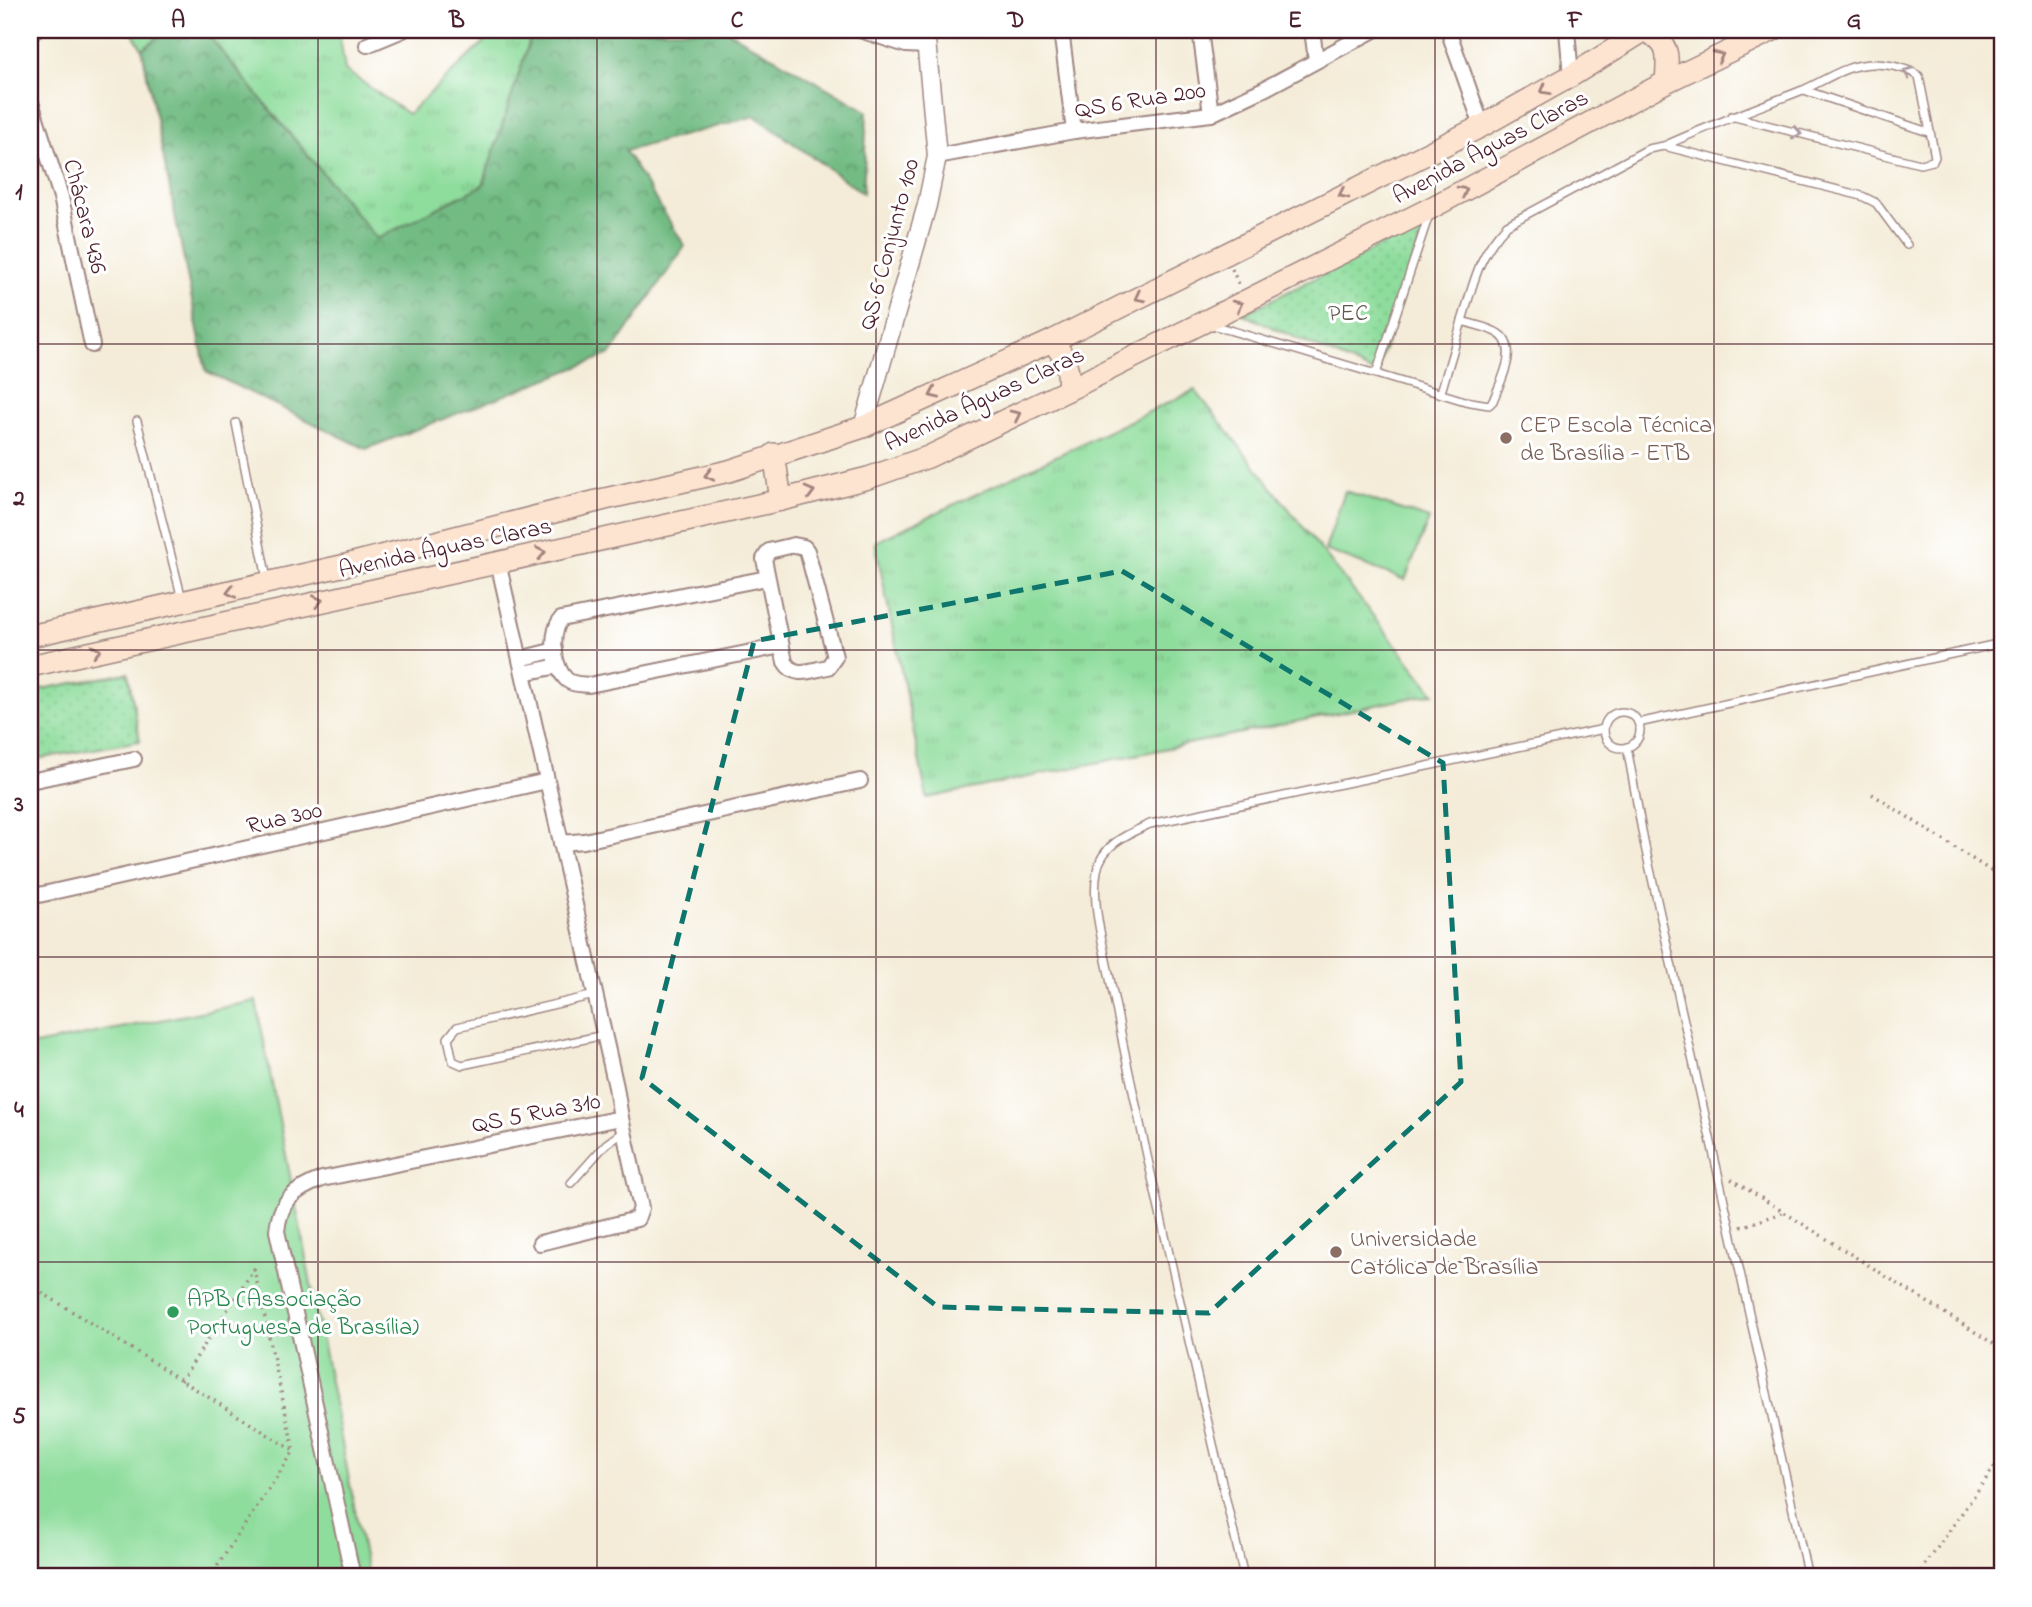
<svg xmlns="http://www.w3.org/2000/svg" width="2032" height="1607" font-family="'Indie Flower',sans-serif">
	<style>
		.grass { fill: url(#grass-tufts); stroke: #6c7e64; stroke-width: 2 }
		.forest { fill: url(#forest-crowns); stroke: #5e6e58; stroke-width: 2 }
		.park { fill: url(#park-dots); stroke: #6c7e64; stroke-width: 2 }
		.pitch { fill: #8edd9c; stroke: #6c7e64; stroke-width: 2 }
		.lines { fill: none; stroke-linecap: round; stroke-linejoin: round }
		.service-casing { stroke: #9f8682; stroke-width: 10 }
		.minor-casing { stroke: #9f8682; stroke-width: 18 }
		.tertiary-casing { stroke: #9f8682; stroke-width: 21 }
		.secondary-casing { stroke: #9f8682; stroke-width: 24 }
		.path { stroke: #9f8682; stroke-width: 3.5; stroke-dasharray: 2 5; stroke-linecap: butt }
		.service { stroke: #fff; stroke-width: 7 }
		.minor { stroke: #fff; stroke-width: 14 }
		.tertiary { stroke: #fff; stroke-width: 18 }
		.secondary { stroke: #fde4d0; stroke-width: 21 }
		.oneway { stroke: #a4827e }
		.oneway2 { stroke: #ae9aa0 }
		.marked { fill: none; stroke: #0f766e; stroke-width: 5; stroke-dasharray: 14 9; stroke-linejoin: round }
		.grid { fill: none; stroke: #4a1f2b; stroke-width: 2; stroke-opacity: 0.55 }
		.education-dot { fill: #8d6e63; stroke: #fff; stroke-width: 2.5 }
		.leisure-dot { fill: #2e9e5b; stroke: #fff; stroke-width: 2.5 }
		.labels { text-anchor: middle; stroke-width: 6; stroke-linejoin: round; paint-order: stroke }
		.street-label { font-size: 24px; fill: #4a1f2b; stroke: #fff }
		.park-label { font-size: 24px; fill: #5e584d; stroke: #fff }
		.education-label { font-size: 24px; fill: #785e54; stroke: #fff; text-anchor: start }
		.leisure-label { font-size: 24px; fill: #27864d; stroke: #fff; text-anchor: start }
		.neatline { fill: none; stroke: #4a1f2b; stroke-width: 2.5 }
		.grid-label { font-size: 23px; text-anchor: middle; font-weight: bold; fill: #4a1f2b }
	</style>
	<defs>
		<pattern id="grass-tufts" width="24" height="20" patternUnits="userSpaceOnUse" patternTransform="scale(1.75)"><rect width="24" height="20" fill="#8edd9c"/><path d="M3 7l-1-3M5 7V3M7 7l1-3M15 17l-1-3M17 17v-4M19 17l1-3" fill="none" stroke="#7cbd87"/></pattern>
		<pattern id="forest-crowns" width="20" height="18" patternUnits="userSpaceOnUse" patternTransform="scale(1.75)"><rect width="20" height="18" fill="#72bc84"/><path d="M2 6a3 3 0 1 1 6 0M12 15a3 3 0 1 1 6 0" fill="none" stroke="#60986c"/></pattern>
		<pattern id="park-dots" width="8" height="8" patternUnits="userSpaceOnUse" patternTransform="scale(1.75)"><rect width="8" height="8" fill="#8edd9c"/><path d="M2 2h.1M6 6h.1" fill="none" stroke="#7cbd87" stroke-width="1.8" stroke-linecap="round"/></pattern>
	</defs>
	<rect width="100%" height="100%" fill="#fff"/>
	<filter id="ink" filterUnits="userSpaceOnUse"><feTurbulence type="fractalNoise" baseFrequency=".0143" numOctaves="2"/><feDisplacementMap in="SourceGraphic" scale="14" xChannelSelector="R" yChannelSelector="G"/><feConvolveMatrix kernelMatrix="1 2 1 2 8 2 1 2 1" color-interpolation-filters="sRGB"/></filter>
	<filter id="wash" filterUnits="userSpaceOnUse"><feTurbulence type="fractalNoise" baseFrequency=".00686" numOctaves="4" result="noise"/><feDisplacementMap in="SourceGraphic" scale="28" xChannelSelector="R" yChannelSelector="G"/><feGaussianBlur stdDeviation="1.57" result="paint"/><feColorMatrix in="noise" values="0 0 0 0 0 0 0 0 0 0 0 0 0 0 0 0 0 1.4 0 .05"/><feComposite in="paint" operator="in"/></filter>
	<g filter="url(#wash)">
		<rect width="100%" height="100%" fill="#f4ecd8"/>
		<g class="grass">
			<path d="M 131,30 L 168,30 L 142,49 Z"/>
			<path d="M 204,30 L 339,30 L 345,70 L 408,114 L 497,30 L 533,30 L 483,185 L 377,239 Z"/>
			<path d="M 1195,390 L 1434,693 L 927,798 L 875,542 Z"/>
		</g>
		<path class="forest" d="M 168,30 L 204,30 L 377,239 L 483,185 L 533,30 L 726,30 L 867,111 L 863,193 L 755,116 L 625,151 L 685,246 L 611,354 L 366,449 L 206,371 L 142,49 Z"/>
		<g class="park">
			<path d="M 1426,223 L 1376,374 L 1243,314 Z"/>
			<path d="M 128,673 L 140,741 L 30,760 L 30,691 Z"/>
		</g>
		<g class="pitch">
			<path d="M 1345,491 L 1429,519 L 1405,580 L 1325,550 Z"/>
			<path d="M 256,1001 L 368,1577 L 30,1577 L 30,1046 Z"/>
		</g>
	</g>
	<g filter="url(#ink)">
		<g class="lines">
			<defs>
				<g id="service">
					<path d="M 1804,90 L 1928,132"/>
					<path d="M 1664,146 C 1710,125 1756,108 1803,90 C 1822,82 1841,68 1862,65 C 1879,62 1904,66 1919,76 L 1935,157 L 1933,161 L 1920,164 L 1731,116"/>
					<path d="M 1462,321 C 1474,282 1478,255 1507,225 L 1648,149 L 1664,146 L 1862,196 L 1876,203 L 1907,245"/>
					<path d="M 1209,324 L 1376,374 L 1429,215"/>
					<path d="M 1376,374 L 1465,401 L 1489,405 L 1493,401 C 1500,382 1520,349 1499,334 C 1489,327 1474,325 1462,321 L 1441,392"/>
					<path d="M 137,421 L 182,599"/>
					<path d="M 236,423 L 267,579"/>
					<circle cx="1622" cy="730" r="18"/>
					<path d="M 1638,723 L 2002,643"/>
					<path d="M 1627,747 L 1644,842 L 1808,1577"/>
					<path d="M 595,995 L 457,1027 L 448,1038 L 453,1061 L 462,1065 L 604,1035"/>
					<path d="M 571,1183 L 606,1144 L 624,1131"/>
					<path d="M 1244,1577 C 1203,1400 1160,1222 1123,1044 C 1118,1016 1112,988 1106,960 C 1100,931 1092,901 1097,871 C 1102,844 1128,834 1150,824 L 1604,729"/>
				</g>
				<g id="minor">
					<path d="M 860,30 L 906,45 L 927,46"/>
					<path d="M 1061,30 L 1074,131"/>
					<path d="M 1200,30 L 1211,114"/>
					<path d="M 1312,30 L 1316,60"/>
					<path d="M 1448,30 L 1482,126"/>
					<path d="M 1567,30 L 1571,76"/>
					<path d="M 30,36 L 35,30"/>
					<path d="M 367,45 L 403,30"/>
					<path d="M 30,99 L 61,197 L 92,345"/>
					<path d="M 937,156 L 1074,131 L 1211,114 L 1264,89 L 1374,30"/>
					<path d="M 794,545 L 804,547 L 807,551 L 835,657 L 828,667 C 811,670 795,679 785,662 L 764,559 L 769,551 Z"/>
					<path d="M 767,578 L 561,619 C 550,634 553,666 566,679 C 572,685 581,684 589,685 L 781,646"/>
					<path d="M 520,659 L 555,650"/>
					<path d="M 524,673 L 558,666"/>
					<path d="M 30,781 L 134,759"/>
					<path d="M 561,843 L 584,841 L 860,781"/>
					<path d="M 30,897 L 547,781"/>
					<path d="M 540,1243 L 637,1219 L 641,1208 L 621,1118"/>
					<path d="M 353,1577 L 277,1231 C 280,1200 294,1190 322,1179 L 621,1118 L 616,1087 L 498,562"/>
				</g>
				<path id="tertiary" d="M 863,427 L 927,205 L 937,156 L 925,30"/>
				<g id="secondary">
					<path d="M 1645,30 C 1671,45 1668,54 1666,82"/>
					<path d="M 1052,341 C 1066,357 1070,369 1068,390"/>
					<path d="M 774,454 L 781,500"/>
					<path d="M 30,636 L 346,565 L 605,499 L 729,471 L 863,427 L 1052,341 L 1482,126 L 1571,76 L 1645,30"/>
					<path d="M 30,666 L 781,500 L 868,478 L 928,457 L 1068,390 L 1431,208 L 1666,82 L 1773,30"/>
				</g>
			</defs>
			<use href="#service" class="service-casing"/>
			<use href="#minor" class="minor-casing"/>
			<use href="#tertiary" class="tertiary-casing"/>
			<use href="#secondary" class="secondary-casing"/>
			<g class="path">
				<path d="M 1232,269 L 1239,285"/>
				<path d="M 1872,794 L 2002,878"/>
				<path d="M 1731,1179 L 2002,1349"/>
				<path d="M 1741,1227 L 1785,1212"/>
				<path d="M 30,1285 L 294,1451 L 210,1577"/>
				<path d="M 181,1381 L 254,1269 L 294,1451"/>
				<path d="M 1917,1577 L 2002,1456"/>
			</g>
			<use href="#service" class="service"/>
			<use href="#minor" class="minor"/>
			<use href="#tertiary" class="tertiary"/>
			<use href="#secondary" class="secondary"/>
		</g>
		<defs><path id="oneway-chevron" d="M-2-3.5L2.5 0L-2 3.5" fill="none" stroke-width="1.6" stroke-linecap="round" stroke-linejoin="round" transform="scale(1.75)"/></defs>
		<g class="oneway">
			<use href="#oneway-chevron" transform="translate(1719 56) rotate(-26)"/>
			<use href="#oneway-chevron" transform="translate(1545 90) rotate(151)"/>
			<use href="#oneway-chevron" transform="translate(1463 191) rotate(-28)"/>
			<use href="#oneway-chevron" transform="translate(1343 194) rotate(154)"/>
			<use href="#oneway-chevron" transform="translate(1139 297) rotate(153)"/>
			<use href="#oneway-chevron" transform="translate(1238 305) rotate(-27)"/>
			<use href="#oneway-chevron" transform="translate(934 394) rotate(156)"/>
			<use href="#oneway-chevron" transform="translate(1016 415) rotate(-26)"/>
			<use href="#oneway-chevron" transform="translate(709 475) rotate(167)"/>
			<use href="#oneway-chevron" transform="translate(810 492) rotate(-15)"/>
			<use href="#oneway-chevron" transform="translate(541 553) rotate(-12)"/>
			<use href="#oneway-chevron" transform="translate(231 592) rotate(167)"/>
			<use href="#oneway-chevron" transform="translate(318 601) rotate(-12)"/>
			<use href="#oneway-chevron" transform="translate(96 651) rotate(-13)"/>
		</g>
		<g class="oneway2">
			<use href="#oneway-chevron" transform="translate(1908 72) rotate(-158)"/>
			<use href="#oneway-chevron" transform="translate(1797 133) rotate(14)"/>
		</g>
	</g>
	<path class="marked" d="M 1122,571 L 1443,763 L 1461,1082 L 1209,1313 L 938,1307 L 642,1078 L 754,641 Z"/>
	<path class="grid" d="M 318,30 L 318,1577M 597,30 L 597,1577M 876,30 L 876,1577M 1156,30 L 1156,1577M 1435,30 L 1435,1577M 1714,30 L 1714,1577M 30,344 L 2002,344M 30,650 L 2002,650M 30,957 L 2002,957M 30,1262 L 2002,1262"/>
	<g class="education-dot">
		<circle cx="1506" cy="438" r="7"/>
		<circle cx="1336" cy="1252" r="7"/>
	</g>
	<circle class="leisure-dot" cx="173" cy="1312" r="7"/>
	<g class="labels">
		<g class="street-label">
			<text transform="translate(1140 99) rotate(-9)" y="8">QS 6 Rua 200</text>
			<text transform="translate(1490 146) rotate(-28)" y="8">Avenida Águas Claras</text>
			<text transform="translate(86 216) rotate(76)" y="8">Chácara 436</text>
			<text transform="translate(888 244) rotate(-75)" y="8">QS 6 Conjunto 100</text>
			<text transform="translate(984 398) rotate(-25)" y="8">Avenida Águas Claras</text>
			<text transform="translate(445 547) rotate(-12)" y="8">Avenida Águas Claras</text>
			<text transform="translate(284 817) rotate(-13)" y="8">Rua 300</text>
			<text transform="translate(536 1112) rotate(-11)" y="8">QS 5 Rua 310</text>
		</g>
		<g class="park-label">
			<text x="1348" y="320">PEC</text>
		</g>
		<g class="education-label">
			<text x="1520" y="432">CEP Escola Técnica<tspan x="1520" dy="28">de Brasília - ETB</tspan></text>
			<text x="1350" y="1246">Universidade<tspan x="1350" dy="28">Católica de Brasília</tspan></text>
		</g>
		<g class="leisure-label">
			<text x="187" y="1306">APB (Associação<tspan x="187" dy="28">Portuguesa de Brasília)</tspan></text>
		</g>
	</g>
	<rect width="2032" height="1607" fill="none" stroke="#fff" stroke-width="77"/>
	<rect x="38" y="38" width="1956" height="1530" class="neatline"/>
	<g class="grid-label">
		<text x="178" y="27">A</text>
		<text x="457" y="27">B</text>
		<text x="737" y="27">C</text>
		<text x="1016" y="27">D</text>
		<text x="1295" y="27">E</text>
		<text x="1575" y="27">F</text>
		<text x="1854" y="27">G</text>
		<text x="19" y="199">1</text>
		<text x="19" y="505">2</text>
		<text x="19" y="811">3</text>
		<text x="19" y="1117">4</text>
		<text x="19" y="1423">5</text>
	</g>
</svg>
